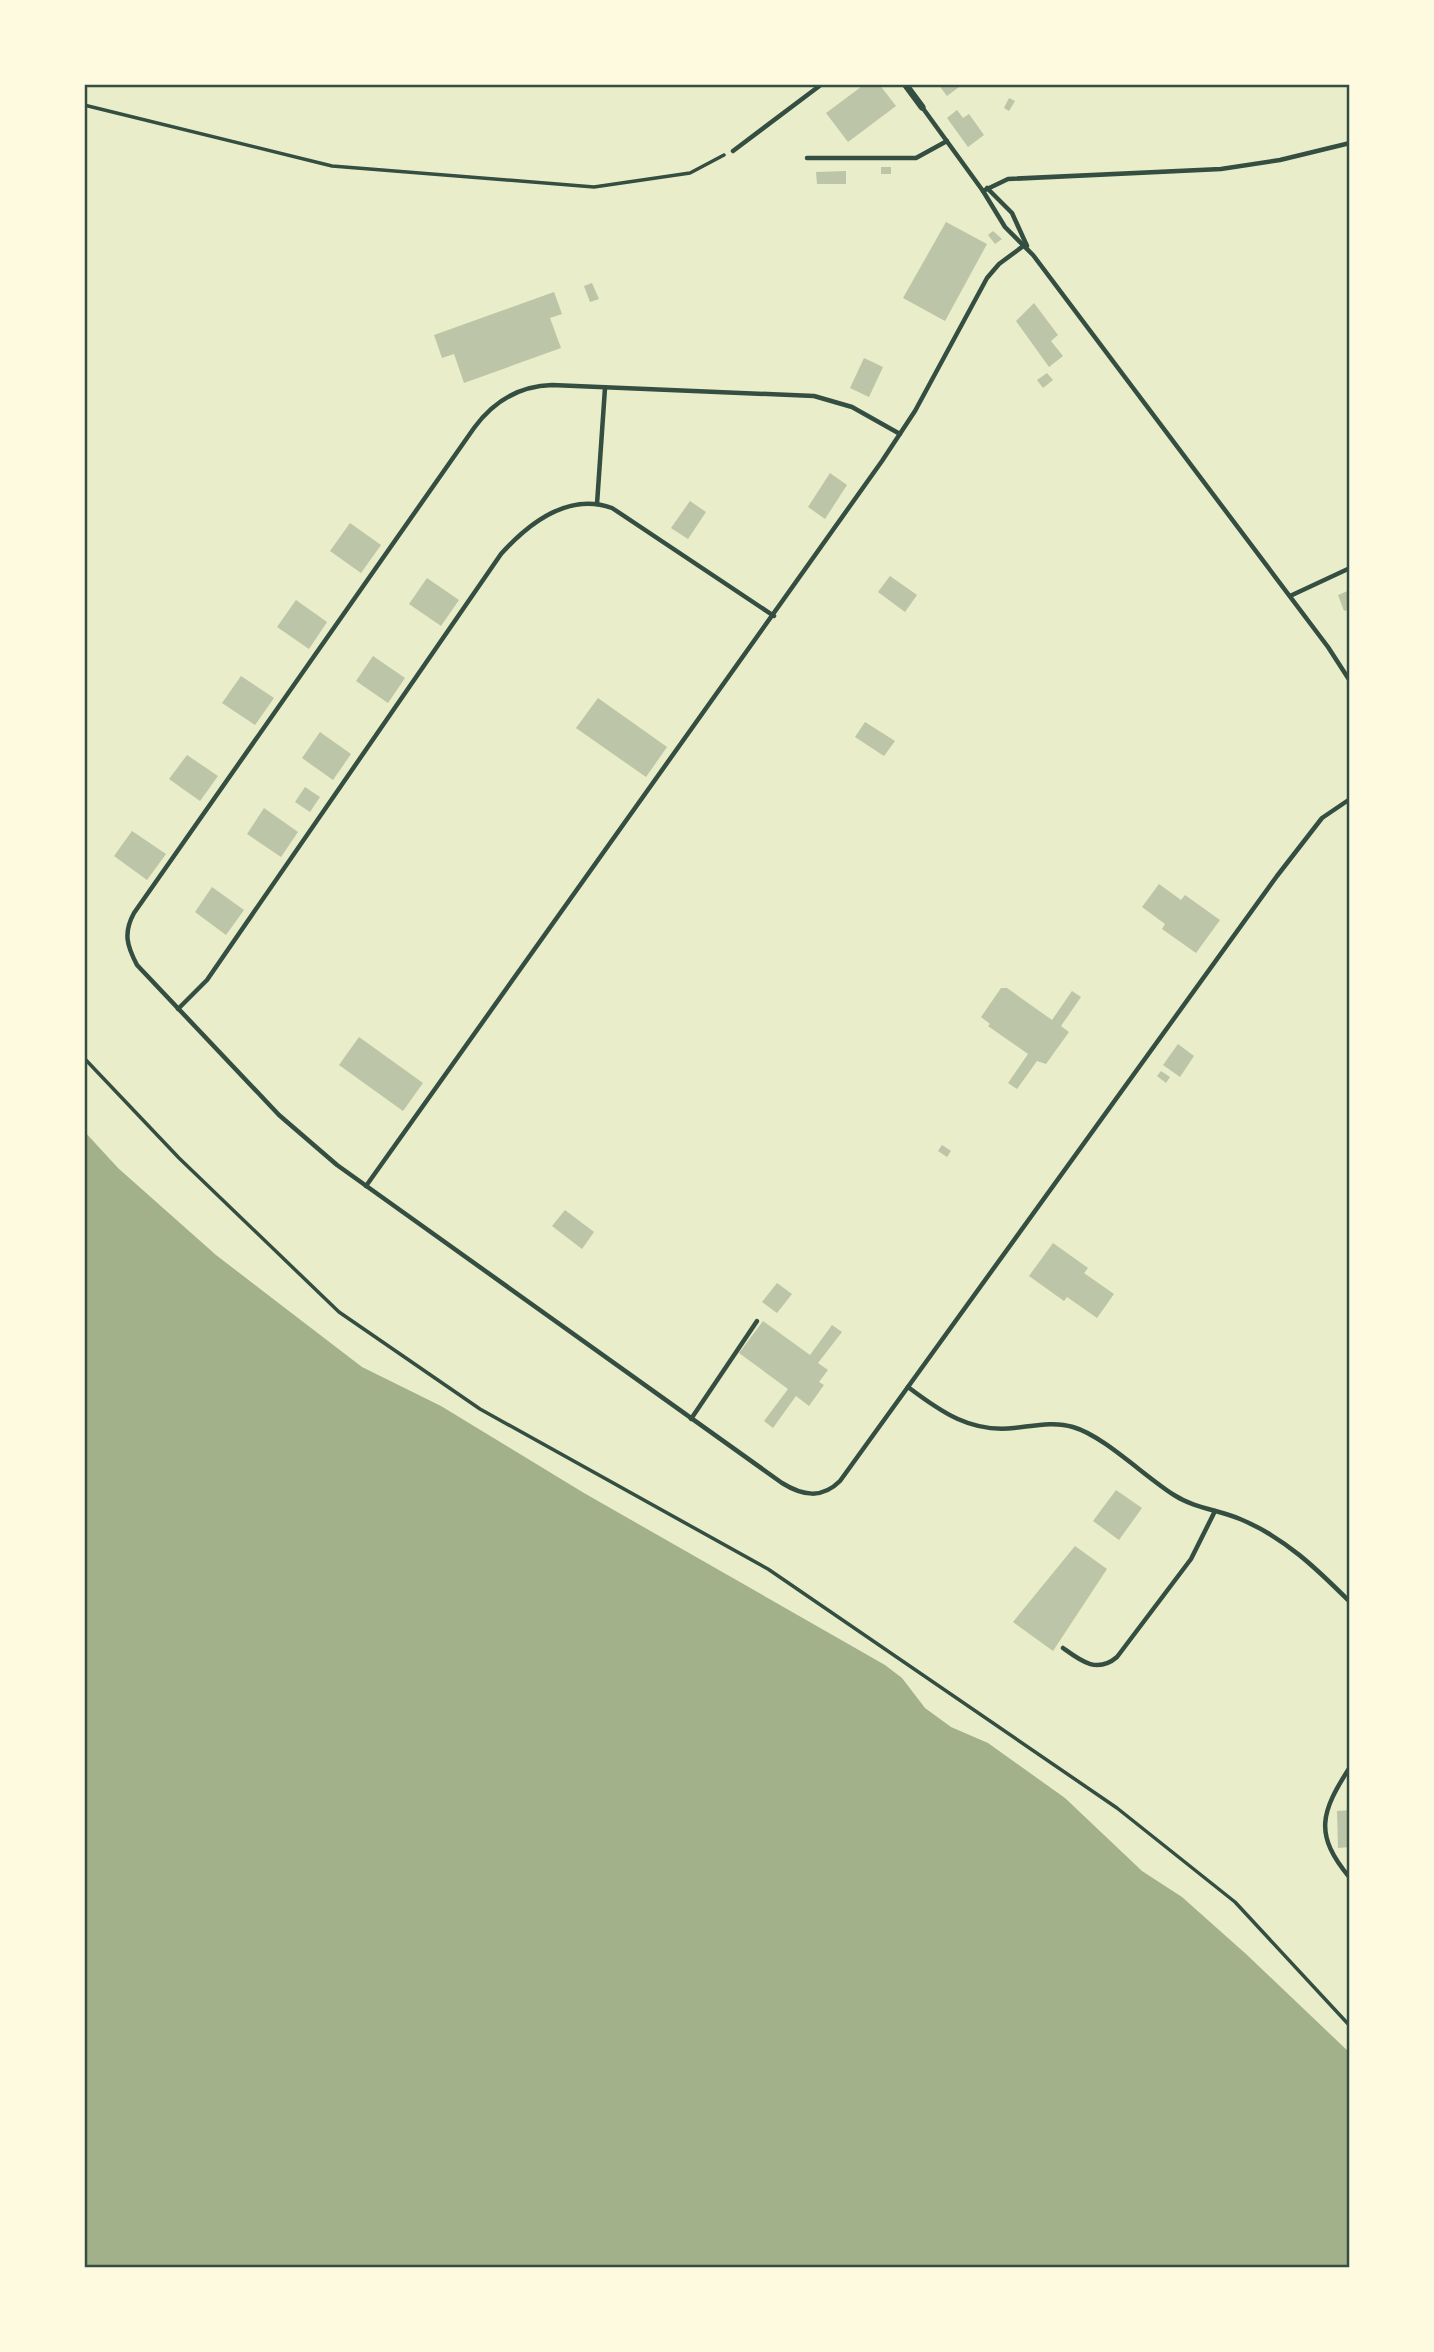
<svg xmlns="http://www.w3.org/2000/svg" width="1434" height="2352" font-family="Rubik,sans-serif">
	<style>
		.water { fill: #a3b18a }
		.building { fill: #bcc5a7 }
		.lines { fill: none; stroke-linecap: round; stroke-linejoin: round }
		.path { stroke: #344e41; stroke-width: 3.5 }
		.service { stroke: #344e41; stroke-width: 4.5 }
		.minor { stroke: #344e41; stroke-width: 7 }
		.neatline { fill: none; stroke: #344e41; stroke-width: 2.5 }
	</style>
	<rect width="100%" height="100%" fill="#e9edc9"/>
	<path class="water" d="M 84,1131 L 118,1168 L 216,1255 L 362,1367 L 441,1406 L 584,1493 L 885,1665 L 902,1678 L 925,1708 L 951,1727 L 988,1743 L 1065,1798 L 1142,1871 L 1182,1897 L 1246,1954 L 1350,2053 L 1350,2268 L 84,2268 Z"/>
	<g class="building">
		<path d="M 865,84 L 879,84 L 896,106 L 848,142 L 826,113 Z"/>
		<path d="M 938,84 L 963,84 L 947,96 Z"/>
		<path d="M 1009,98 L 1015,101 L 1009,111 L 1004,108 Z"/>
		<path d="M 957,110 L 963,118 L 969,114 L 984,135 L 968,147 L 947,118 Z"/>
		<rect x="881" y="167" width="10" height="7"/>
		<path d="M 846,171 L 846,184 L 817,184 L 816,172 Z"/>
		<path d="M 946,222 L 987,244 L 945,321 L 903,298 Z"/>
		<path d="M 993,231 L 1002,239 L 995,244 L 988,235 Z"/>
		<path d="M 592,283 L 599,299 L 590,302 L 584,286 Z"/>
		<path d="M 554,292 L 562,314 L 550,318 L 561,348 L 464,383 L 454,354 L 442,358 L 434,335 Z"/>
		<path d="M 1034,303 L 1058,335 L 1051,341 L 1063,356 L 1049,367 L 1016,321 Z"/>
		<path d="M 864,358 L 883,367 L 869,397 L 850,388 Z"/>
		<path d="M 1047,373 L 1053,380 L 1043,388 L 1037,380 Z"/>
		<path d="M 830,473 L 847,485 L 825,519 L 808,507 Z"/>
		<path d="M 690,501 L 706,512 L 688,539 L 671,528 Z"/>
		<path d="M 350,523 L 381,545 L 361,573 L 330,551 Z"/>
		<path d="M 890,576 L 917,595 L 905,612 L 878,592 Z"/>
		<path d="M 427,578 L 459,600 L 441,626 L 409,604 Z"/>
		<path d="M 1350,590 L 1350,609 L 1344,611 L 1338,595 Z"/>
		<path d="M 296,600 L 327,622 L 309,649 L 277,627 Z"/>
		<path d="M 373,656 L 405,678 L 388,703 L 356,681 Z"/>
		<path d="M 241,676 L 274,698 L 255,725 L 222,703 Z"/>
		<path d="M 598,698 L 667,747 L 646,777 L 576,728 Z"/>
		<path d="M 865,722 L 895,741 L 884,756 L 855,737 Z"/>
		<path d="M 320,732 L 351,754 L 333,780 L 302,758 Z"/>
		<path d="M 187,755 L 218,776 L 200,801 L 169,779 Z"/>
		<path d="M 305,787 L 320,797 L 310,812 L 295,802 Z"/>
		<path d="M 264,808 L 298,832 L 281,857 L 247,834 Z"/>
		<path d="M 132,831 L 166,854 L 147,880 L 114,856 Z"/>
		<path d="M 1159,884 L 1181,900 L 1185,895 L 1220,920 L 1196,953 L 1162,929 L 1165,924 L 1142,907 Z"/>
		<path d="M 212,887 L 244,910 L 226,935 L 195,912 Z"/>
		<path d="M 1001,988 L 1007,988 L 1052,1020 L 1072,991 L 1081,997 L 1061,1026 L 1069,1032 L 1046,1064 L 1037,1061 L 1017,1089 L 1008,1083 L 1028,1054 L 988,1026 L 990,1024 L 981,1017 Z"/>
		<path d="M 359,1037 L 423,1083 L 403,1111 L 339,1065 Z"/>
		<path d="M 1178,1044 L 1194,1056 L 1180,1077 L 1163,1065 Z"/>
		<path d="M 1161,1071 L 1170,1077 L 1166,1083 L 1157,1076 Z"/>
		<path d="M 942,1145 L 951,1151 L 947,1157 L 938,1151 Z"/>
		<path d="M 565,1210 L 594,1232 L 582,1249 L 552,1226 Z"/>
		<path d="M 1053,1243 L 1088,1268 L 1084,1273 L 1114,1294 L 1097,1318 L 1067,1297 L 1064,1301 L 1029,1276 Z"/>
		<path d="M 777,1283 L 792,1294 L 777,1313 L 762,1302 Z"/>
		<path d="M 763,1321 L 810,1355 L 832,1325 L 842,1332 L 818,1363 L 828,1370 L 819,1382 L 824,1385 L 809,1406 L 796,1396 L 773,1428 L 764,1421 L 788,1389 L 739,1353 Z"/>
		<path d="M 1116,1490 L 1142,1508 L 1119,1540 L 1093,1521 Z"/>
		<path d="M 1075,1546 L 1107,1569 L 1053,1651 L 1013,1622 Z"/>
		<path d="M 1350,1810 L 1350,1847 L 1338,1848 L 1337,1811 Z"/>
	</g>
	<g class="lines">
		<g class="path">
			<path d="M 84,105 L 332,166 L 594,187 L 690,173 L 724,155"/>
			<path d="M 84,1058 L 179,1158 L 339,1312 L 480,1409 L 768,1569 L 1117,1808 L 1235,1902 L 1350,2026"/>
		</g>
		<g class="service">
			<path d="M 922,107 L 983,191 L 1005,227 L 1033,255 L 1328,647 L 1350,681"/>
			<path d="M 733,151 L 822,84"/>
			<path d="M 807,158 L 916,158 L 947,141"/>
			<path d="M 987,188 L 1012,213 L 1027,246"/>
			<path d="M 983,191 L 1008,179 L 1221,169 L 1280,160 L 1350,143"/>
			<path d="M 900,434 L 852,407 L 814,396 L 552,385 C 519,386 493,402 474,428 L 134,913 C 123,933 127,946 137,965 L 279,1115 L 337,1165 L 782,1483 C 803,1496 822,1499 840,1481 L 1277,876 L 1322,818 L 1350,799"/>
			<path d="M 597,504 L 605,388"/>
			<path d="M 1290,596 L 1350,568"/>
			<path d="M 178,1009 L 207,980 L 501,554 C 529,523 568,492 612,508 L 774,616"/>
			<path d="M 366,1186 L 882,461 L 915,411 L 987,278 L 999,264 L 1026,244"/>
			<path d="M 908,1387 C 941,1412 971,1433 1014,1428 C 1033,1426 1054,1421 1073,1427 C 1104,1436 1145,1477 1174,1495 C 1194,1508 1219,1510 1240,1519 C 1284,1537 1317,1569 1350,1602"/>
			<path d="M 691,1419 L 757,1321"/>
			<path d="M 1063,1648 C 1081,1661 1097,1674 1117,1657 L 1191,1559 L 1215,1511"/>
			<path d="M 1350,1767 C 1321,1812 1313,1834 1350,1878"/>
		</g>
		<path class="minor" d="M 905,84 L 922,107"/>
	</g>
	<rect width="1434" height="2352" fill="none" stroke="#fefae0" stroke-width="172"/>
	<rect x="86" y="86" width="1262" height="2180" class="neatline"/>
</svg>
